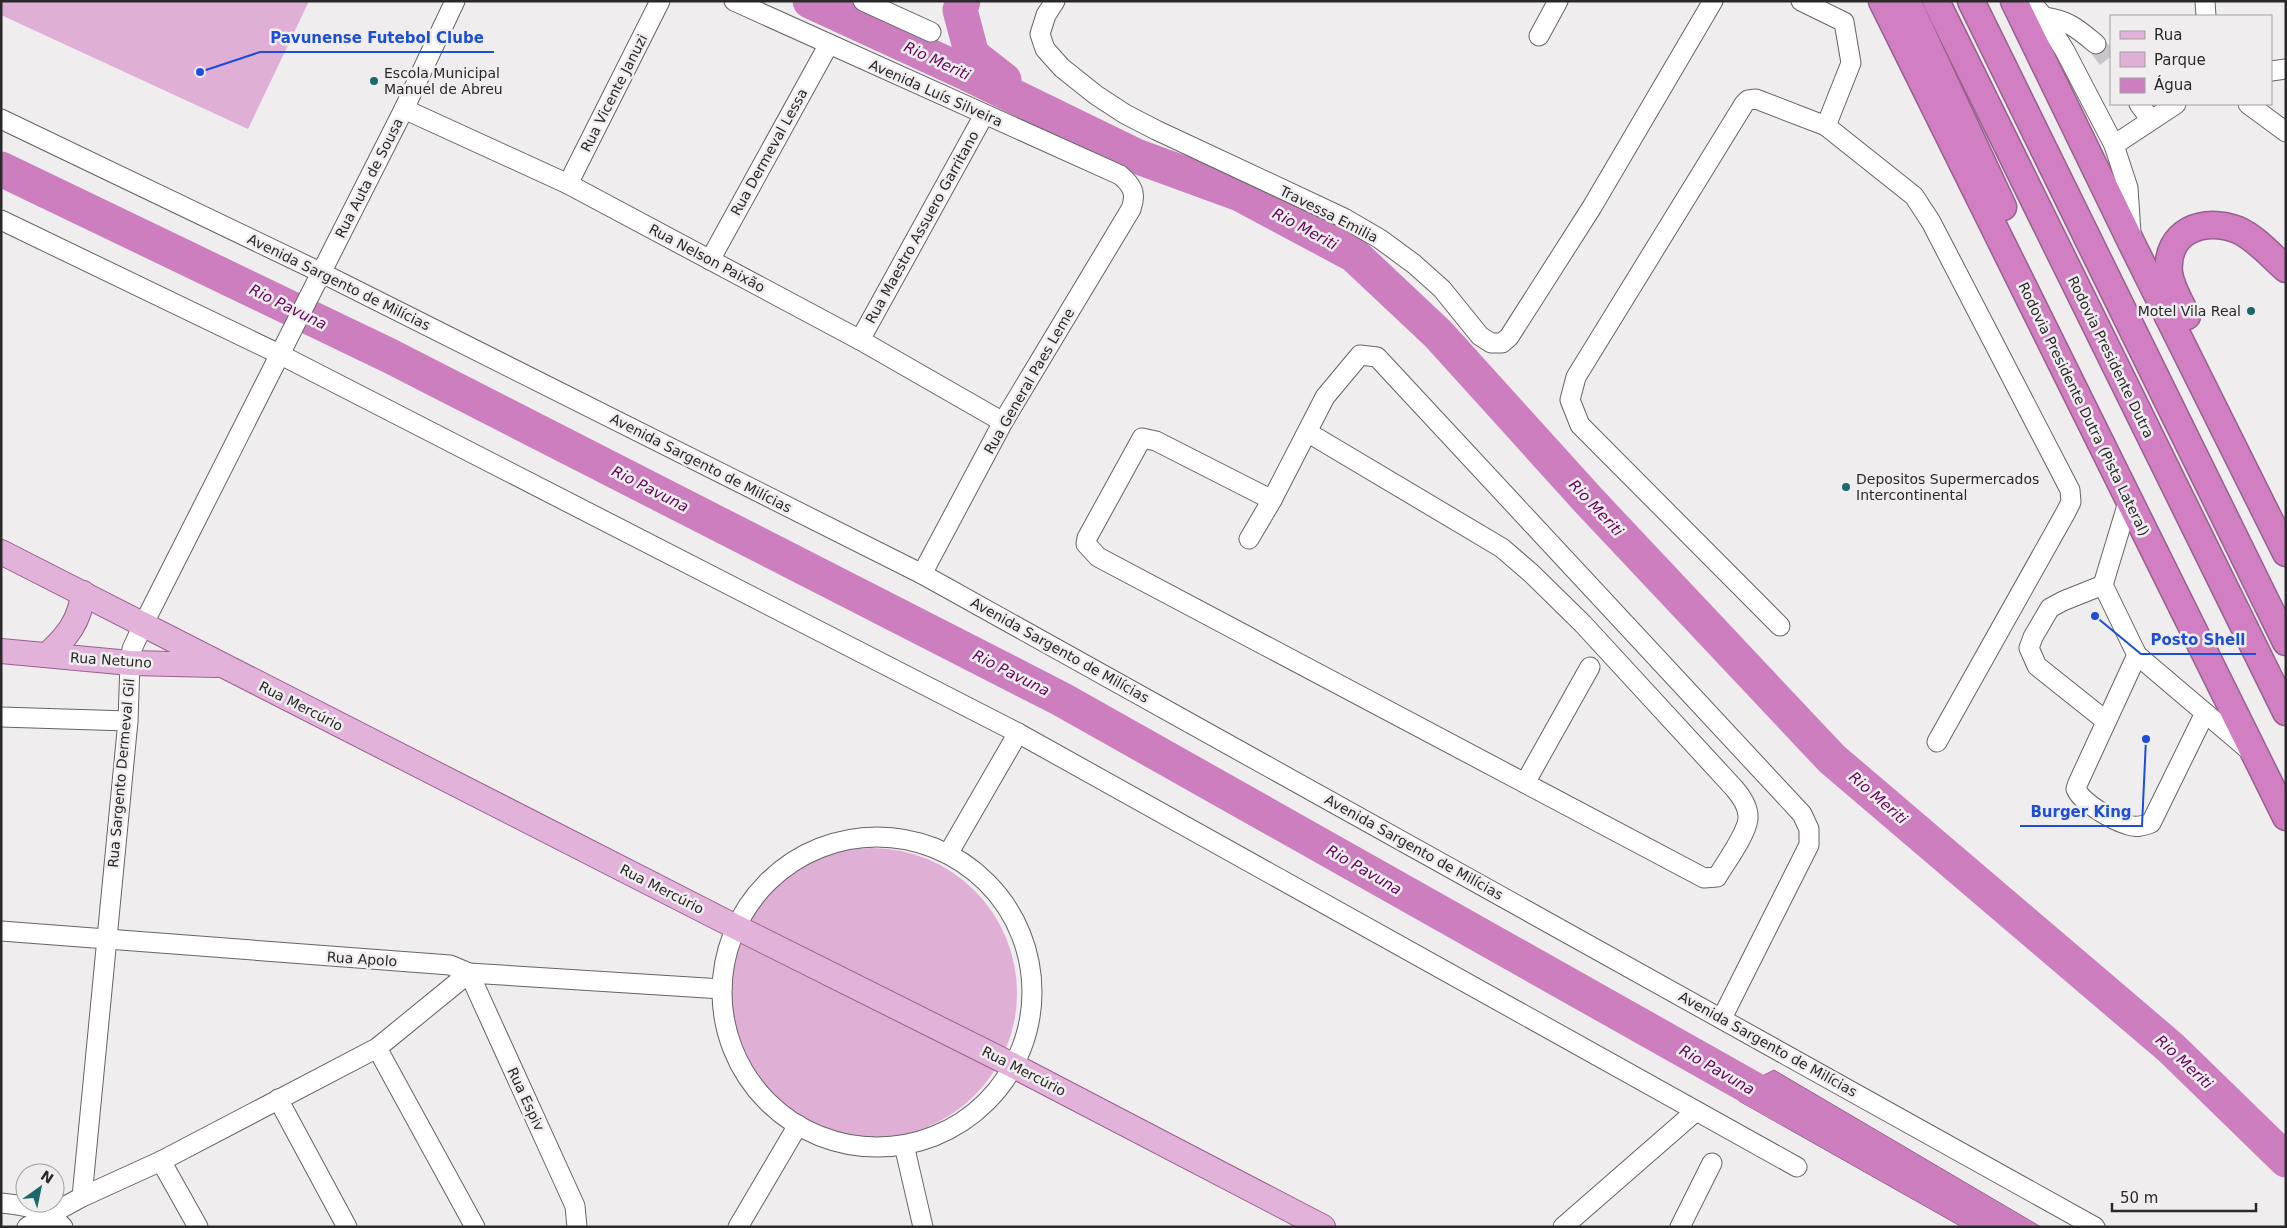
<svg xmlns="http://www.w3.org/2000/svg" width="2287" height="1228" font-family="'DejaVu Sans',sans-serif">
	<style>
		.green { fill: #e0afd6 }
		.water { fill: #cc7ebe; stroke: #9b6492 }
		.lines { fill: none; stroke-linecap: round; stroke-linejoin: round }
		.river { stroke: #cc7ebe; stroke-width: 35 }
		.minor-tunnel { stroke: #c8c6c8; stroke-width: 19; stroke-dasharray: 19 9; stroke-linecap: butt }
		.minor-casing { stroke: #666365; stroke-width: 21 }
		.major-casing { stroke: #97618d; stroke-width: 26 }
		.highway-casing { stroke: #97618d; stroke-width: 29 }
		.minor { stroke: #fff; stroke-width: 19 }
		.major { stroke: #e3b2da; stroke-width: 24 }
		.highway { stroke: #d17fc2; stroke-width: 26 }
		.poi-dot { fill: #1a6869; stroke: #f0edef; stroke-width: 2 }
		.labels { text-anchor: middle; stroke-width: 5; stroke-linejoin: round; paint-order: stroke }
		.poi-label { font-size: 14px; fill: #2a292a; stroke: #f0edef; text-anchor: start }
		.street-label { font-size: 14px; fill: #2a292a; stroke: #f0edef }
		.water-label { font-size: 15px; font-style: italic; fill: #65015b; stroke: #f0edef }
		.leader { fill: none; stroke: #1d4ed8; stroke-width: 2 }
		.callout-dot { fill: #1d4ed8; stroke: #f0edef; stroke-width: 2 }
		.callout-label { font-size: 15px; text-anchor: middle; font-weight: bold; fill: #1d4ed8; stroke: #f0edef; stroke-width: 5; stroke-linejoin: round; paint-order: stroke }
	</style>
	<rect width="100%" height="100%" fill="#f0edef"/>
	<g class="green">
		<path d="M 1,1 L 309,1 L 248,129 L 1,15 Z"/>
		<circle cx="872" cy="993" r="145"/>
	</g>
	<path class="water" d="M 1774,1070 L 2041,1227 L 1962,1227 L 1739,1101 L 1746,1084 Z"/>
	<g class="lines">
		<g class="river">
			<path d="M 810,1 L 962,71 L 1136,156 L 1240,194 L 1354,255 L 1438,334 L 1590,502 L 1832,759 L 2171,1048 L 2286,1160"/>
			<path d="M 963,1 L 960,10 L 972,55 L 1004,80"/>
			<path d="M 1,169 L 390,356 L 1061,699 L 1787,1108"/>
		</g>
		<path class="minor-tunnel" d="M 2096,44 L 2111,64"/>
		<defs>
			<g id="minor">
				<path d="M 734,1 L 1120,175 C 1132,185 1137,193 1131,209 L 1003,422 L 922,574"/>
				<path d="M 863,1 L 931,32"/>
				<path d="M 1055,1 L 1046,15 L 1040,34 L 1045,49 L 1062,68 L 1096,95 L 1125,114 L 1156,130 L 1344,218 L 1380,239 L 1414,264 L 1442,289 L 1480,336 L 1491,343 L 1502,343 L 1509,337 L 1592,207 L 1713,1"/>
				<path d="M 1801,1 L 1844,22 L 1851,63 L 1826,126"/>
				<path d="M 2030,1 L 2044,17 L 2065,51 L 2114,145 L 2128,188 L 2131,233"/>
				<path d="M 2205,1 L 2206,16"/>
				<path d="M 2044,17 C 2068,20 2078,29 2096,44"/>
				<path d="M 1539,36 L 1558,1"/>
				<path d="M 2271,71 L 2286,69"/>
				<path d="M 2139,104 L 2151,120"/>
				<path d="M 2248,104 L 2286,132"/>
				<path d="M 404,109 L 568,184 L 860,340 L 1003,422"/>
				<path d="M 1,119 L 322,273 L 922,574 L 2095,1227"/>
				<path d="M 2114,145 L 2176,104"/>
				<path d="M 568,184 L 660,1"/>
				<path d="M 1,220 L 279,354 L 1018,733 L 1797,1167"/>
				<path d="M 710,260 L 829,44"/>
				<path d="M 860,340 L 984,115"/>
				<path d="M 1307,432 L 1502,548 L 1531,573 L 1583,624 L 1734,788 C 1741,796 1749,807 1748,819 C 1746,835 1726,862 1717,877 L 1704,878 L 1098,557 L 1086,544 L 1087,538 L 1142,438 L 1156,441 L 1272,500 L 1325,397 L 1360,355 L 1377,357 L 1802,814 L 1809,829 L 1809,845 L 1722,1018"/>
				<path d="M 2129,499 L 2103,585 L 2137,655 L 2250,751"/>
				<path d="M 1249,539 L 1272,500"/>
				<path d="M 2103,585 L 2063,601 L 2050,608 L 2033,637 L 2029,648 L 2037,666 L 2106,721"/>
				<path d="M 1780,626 L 1580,425 L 1570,400 L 1576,377 L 1744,104 L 1748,100 L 1756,99 L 1826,126 L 1914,196 L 1931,222 L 2070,490 L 2071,502 L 2066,512 L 1937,742"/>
				<path d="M 2137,655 L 2078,783 L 2076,789 C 2082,803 2112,820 2128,825 C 2136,828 2143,826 2151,823 L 2205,713"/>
				<path d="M 1,717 L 128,721"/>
				<path d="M 1525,783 L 1590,667"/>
				<circle cx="877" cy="992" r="155"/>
				<path d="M 948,854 L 1018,733"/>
				<path d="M 1,931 L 450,965 L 469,973 L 722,989"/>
				<path d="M 469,973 L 575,1206 L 577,1227"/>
				<path d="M 377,1048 L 475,1227"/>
				<path d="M 278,1099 L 347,1227"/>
				<path d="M 904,1145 L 923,1227"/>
				<path d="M 161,1161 L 198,1227"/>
				<path d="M 82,1197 L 128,721 L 130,663 L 132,649 L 143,625 L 404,109 L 455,1"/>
				<path d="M 1,1203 C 23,1205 48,1209 63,1227"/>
				<path d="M 27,1227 L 82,1197 L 161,1161 L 377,1048 L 469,973"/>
				<path d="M 738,1227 L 798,1125"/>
				<path d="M 1563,1227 L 1696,1111"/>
				<path d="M 1680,1227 L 1712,1163"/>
			</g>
			<g id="major">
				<path d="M 1,552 L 736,927 L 1014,1066 L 1323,1227"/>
				<path d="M 1,651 L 130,663 L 216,665"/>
				<path d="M 47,655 C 67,637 80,621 83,593"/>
			</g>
			<g id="highway">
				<path d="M 1882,1 L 2286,817"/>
				<path d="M 1907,1 L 2003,207"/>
				<path d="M 1936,1 L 2286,712"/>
				<path d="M 1971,1 L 2286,642"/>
				<path d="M 2014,1 L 2132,244 L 2286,553"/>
				<path d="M 2187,316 C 2180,302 2171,288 2169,273 C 2165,231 2204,216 2238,230 C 2256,238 2271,256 2286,269"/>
			</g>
		</defs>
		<use href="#minor" class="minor-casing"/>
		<use href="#major" class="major-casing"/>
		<use href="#highway" class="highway-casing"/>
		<use href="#minor" class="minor"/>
		<use href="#major" class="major"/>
		<use href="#highway" class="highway"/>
	</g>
	<g class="poi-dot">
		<circle cx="374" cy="81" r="5"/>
		<circle cx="2251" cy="311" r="5"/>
		<circle cx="1846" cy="487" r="5"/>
	</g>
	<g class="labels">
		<g class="poi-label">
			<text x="384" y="78">Escola Municipal<tspan x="384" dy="16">Manuel de Abreu</tspan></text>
			<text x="2241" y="316" text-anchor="end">Motel Vila Real</text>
			<text x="1856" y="484">Depositos Supermercados<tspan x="1856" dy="16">Intercontinental</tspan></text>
		</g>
		<g class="street-label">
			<text transform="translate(614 93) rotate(-63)" y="5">Rua Vicente Januzi</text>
			<text transform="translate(936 93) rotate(24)" y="5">Avenida Luís Silveira</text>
			<text transform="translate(769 152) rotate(-61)" y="5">Rua Dermeval Lessa</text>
			<text transform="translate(369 178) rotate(-63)" y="5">Rua Auta de Sousa</text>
			<text transform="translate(1329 214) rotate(27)" y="5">Travessa Emilia</text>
			<text transform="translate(922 227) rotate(-61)" y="5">Rua Maestro Assuero Garritano</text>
			<text transform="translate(707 258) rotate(28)" y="5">Rua Nelson Paixão</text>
			<text transform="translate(339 282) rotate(26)" y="5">Avenida Sargento de Milícias</text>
			<text transform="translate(2111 357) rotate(64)" y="5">Rodovia Presidente Dutra</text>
			<text transform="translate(1029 381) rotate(-60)" y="5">Rua General Paes Leme</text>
			<text transform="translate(2084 409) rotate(64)" y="5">Rodovia Presidente Dutra (Pista Lateral)</text>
			<text transform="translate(701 463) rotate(27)" y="5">Avenida Sargento de Milícias</text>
			<text transform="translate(1060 650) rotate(29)" y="5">Avenida Sargento de Milícias</text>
			<text transform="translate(111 660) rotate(4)" y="5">Rua Netuno</text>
			<text transform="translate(301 706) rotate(27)" y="5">Rua Mercúrio</text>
			<text transform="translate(121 773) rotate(-85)" y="5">Rua Sargento Dermeval Gil</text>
			<text transform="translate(1414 847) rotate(29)" y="5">Avenida Sargento de Milícias</text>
			<text transform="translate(662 889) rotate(27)" y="5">Rua Mercúrio</text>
			<text transform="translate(362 959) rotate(4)" y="5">Rua Apolo</text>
			<text transform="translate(1768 1044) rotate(29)" y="5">Avenida Sargento de Milícias</text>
			<text transform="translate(1024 1071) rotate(27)" y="5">Rua Mercúrio</text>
			<text transform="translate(526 1099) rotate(65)" y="5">Rua Espiv</text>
		</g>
		<g class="water-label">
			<text transform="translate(937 61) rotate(25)" y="5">Rio Meriti</text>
			<text transform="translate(1305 229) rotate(28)" y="5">Rio Meriti</text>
			<text transform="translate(288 307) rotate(26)" y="5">Rio Pavuna</text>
			<text transform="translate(650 489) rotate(27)" y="5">Rio Pavuna</text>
			<text transform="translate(1596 508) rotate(47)" y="5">Rio Meriti</text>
			<text transform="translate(1011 673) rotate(27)" y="5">Rio Pavuna</text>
			<text transform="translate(1878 798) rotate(41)" y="5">Rio Meriti</text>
			<text transform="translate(1364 870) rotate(30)" y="5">Rio Pavuna</text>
			<text transform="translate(2184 1062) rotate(43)" y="5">Rio Meriti</text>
			<text transform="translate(1717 1070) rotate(30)" y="5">Rio Pavuna</text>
		</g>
	</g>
	<path class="leader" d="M200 72L260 52H494M2095 616L2141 654H2256M2146 739L2142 826H2020"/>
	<g class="callout-dot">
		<circle cx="200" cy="72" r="5"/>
		<circle cx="2095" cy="616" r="5"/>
		<circle cx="2146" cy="739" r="5"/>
	</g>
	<g class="callout-label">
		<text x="377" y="43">Pavunense Futebol Clube</text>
		<text x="2198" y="645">Posto Shell</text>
		<text x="2081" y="817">Burger King</text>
	</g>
	<rect width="2287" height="1228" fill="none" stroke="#2a292a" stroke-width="5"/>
	<rect x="2110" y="15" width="162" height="90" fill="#f0edef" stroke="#a19fa0"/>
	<rect x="2120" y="31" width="25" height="8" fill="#e3b2da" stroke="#a19fa0"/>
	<text x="2154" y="40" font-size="15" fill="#2a292a">Rua</text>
	<rect x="2120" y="52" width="25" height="15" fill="#e0afd6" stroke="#a19fa0"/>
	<text x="2154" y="65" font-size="15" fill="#2a292a">Parque</text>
	<rect x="2120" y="78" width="25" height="15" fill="#cc7ebe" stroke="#a19fa0"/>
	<text x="2154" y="90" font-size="15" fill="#2a292a">Água</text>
	<g transform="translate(40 1188) rotate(33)"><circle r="24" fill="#f0edef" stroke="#a19fa0"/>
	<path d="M0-4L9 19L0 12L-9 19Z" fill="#1a6869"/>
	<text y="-8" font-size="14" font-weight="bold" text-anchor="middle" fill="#2a292a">N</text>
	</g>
	<path d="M2112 1203v8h144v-8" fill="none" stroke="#2a292a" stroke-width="2.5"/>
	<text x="2120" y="1203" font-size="15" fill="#2a292a" stroke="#f0edef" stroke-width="4" paint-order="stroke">50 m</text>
</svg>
